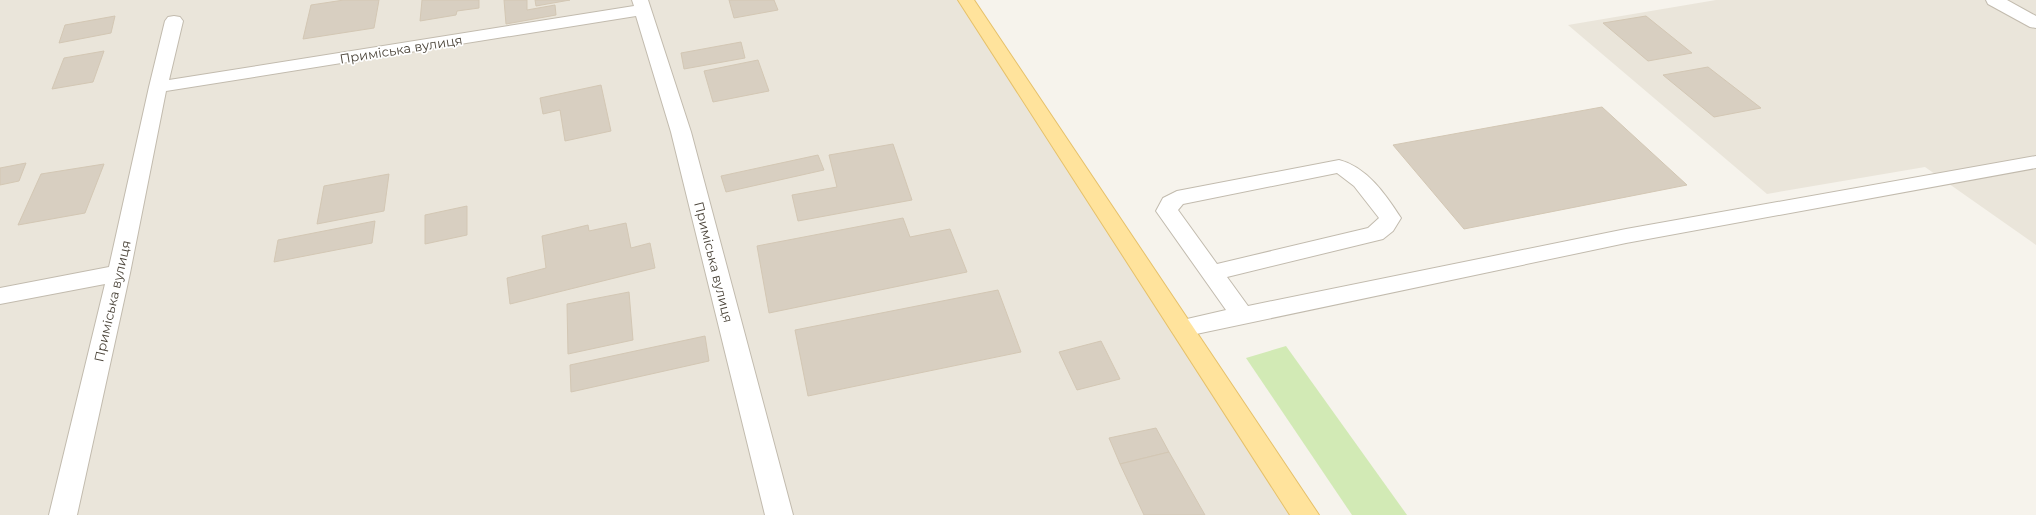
<svg xmlns="http://www.w3.org/2000/svg" width="2036" height="515" font-family="Montserrat,sans-serif">
	<style>
		.residential { fill: #eae5da }
		.green { fill: #d2eab5 }
		.building { fill: #d8cfc1; stroke: #d3c7b4 }
		.lines { fill: none; stroke-linecap: round; stroke-linejoin: round }
		.minor-casing { stroke: #c2bbae; stroke-width: 2 }
		.major-casing { stroke: #e6c16a; stroke-width: 2 }
		.minor { fill: #fff; fill-rule: evenodd }
		.major { fill: #ffe39c; fill-rule: evenodd }
		.labels { text-anchor: middle; stroke-width: 3.5; stroke-linejoin: round; paint-order: stroke }
		.street-label { font-size: 13px; fill: #4b4439; stroke: #fff }
	</style>
	<rect width="100%" height="100%" fill="#f6f3ec"/>
	<g class="residential">
		<path d="M 0,0 L 960,0 L 1295,515 L 0,515 Z"/>
		<path d="M 1716,0 L 2036,0 L 2036,245 L 1925,167 L 1767,194 L 1568,25 Z"/>
	</g>
	<path class="green" d="M 1286,346 L 1407,515 L 1352,515 L 1246,358 Z"/>
	<g class="building">
		<path d="M 344,0 L 379,0 L 374,28 L 303,39 L 311,5 Z"/>
		<path d="M 422,0 L 479,0 L 479,8 L 457,11 L 456,15 L 420,21 Z"/>
		<path d="M 504,0 L 527,0 L 527,10 L 555,5 L 556,15 L 506,24 Z"/>
		<path d="M 535,0 L 570,0 L 536,6 Z"/>
		<path d="M 729,0 L 774,0 L 778,10 L 734,18 Z"/>
		<path d="M 115,16 L 111,33 L 59,43 L 65,25 Z"/>
		<path d="M 1646,16 L 1692,53 L 1648,61 L 1603,23 Z"/>
		<path d="M 741,42 L 745,58 L 684,69 L 681,53 Z"/>
		<path d="M 104,51 L 93,82 L 52,89 L 64,58 Z"/>
		<path d="M 758,60 L 769,91 L 713,102 L 704,71 Z"/>
		<path d="M 1708,67 L 1761,108 L 1714,117 L 1663,75 Z"/>
		<path d="M 601,85 L 611,131 L 565,141 L 560,110 L 543,114 L 540,98 Z"/>
		<path d="M 1602,107 L 1687,185 L 1464,229 L 1393,145 Z"/>
		<path d="M 893,144 L 912,200 L 798,221 L 792,195 L 837,187 L 829,155 Z"/>
		<path d="M 818,155 L 824,170 L 726,192 L 721,176 Z"/>
		<path d="M 26,163 L 19,181 L 0,185 L 0,168 Z"/>
		<path d="M 104,164 L 85,213 L 18,225 L 41,174 Z"/>
		<path d="M 389,174 L 384,211 L 317,224 L 324,186 Z"/>
		<path d="M 467,206 L 467,235 L 425,244 L 425,215 Z"/>
		<path d="M 903,218 L 910,237 L 950,229 L 967,272 L 769,313 L 757,246 Z"/>
		<path d="M 375,221 L 372,243 L 274,262 L 278,240 Z"/>
		<path d="M 626,223 L 631,248 L 650,243 L 655,268 L 510,304 L 507,278 L 546,268 L 542,236 L 588,225 L 589,231 Z"/>
		<path d="M 998,290 L 1021,352 L 808,396 L 795,330 Z"/>
		<path d="M 629,292 L 633,340 L 568,354 L 567,304 Z"/>
		<path d="M 705,336 L 709,361 L 571,392 L 570,365 Z"/>
		<path d="M 1101,341 L 1120,379 L 1077,390 L 1059,352 Z"/>
		<path d="M 1156,428 L 1169,452 L 1120,464 L 1109,438 Z"/>
		<path d="M 1169,452 L 1205,515 L 1144,515 L 1120,464 Z"/>
	</g>
	<g class="lines">
		<defs>
			<g id="minor">
				<path d="M 632,0 L 648,0 L 691,132 L 793,515 L 765,515 L 671,132 L 636,16 L 166,91 L 130,273 L 77,515 L 49,515 L 105,284 L 0,304 L 0,288 L 109,267 L 149,87 L 165,21 L 168,17 L 174,16 L 180,17 L 183,21 L 169,80 L 634,6 Z"/>
				<path d="M 1986,0 L 2007,0 L 2036,16 L 2036,28 L 2030,27 L 1988,4 Z"/>
				<path d="M 2036,156 L 2036,168 L 1626,243 L 1182,337 L 1174,334 L 1170,328 L 1174,322 L 1226,310 L 1156,211 L 1163,198 L 1177,191 L 1339,160 C 1367,167 1386,195 1401,218 L 1393,231 L 1383,239 L 1227,277 L 1248,306 L 1626,229 ZM 1337,173 L 1354,186 L 1379,218 L 1368,228 L 1217,264 L 1178,210 L 1183,204 Z"/>
			</g>
			<path id="major" d="M 958,0 L 974,0 L 1319,515 L 1290,515 Z"/>
		</defs>
		<use href="#minor" class="minor-casing"/>
		<use href="#major" class="major-casing"/>
		<use href="#minor" class="minor"/>
		<use href="#major" class="major"/>
	</g>
	<g class="labels">
		<g class="street-label">
			<text transform="translate(401 49) rotate(-9)" y="5">Приміська вулиця</text>
			<text transform="translate(714 262) rotate(76)" y="5">Приміська вулиця</text>
			<text transform="translate(112 301) rotate(-77)" y="5">Приміська вулиця</text>
		</g>
	</g>
</svg>
